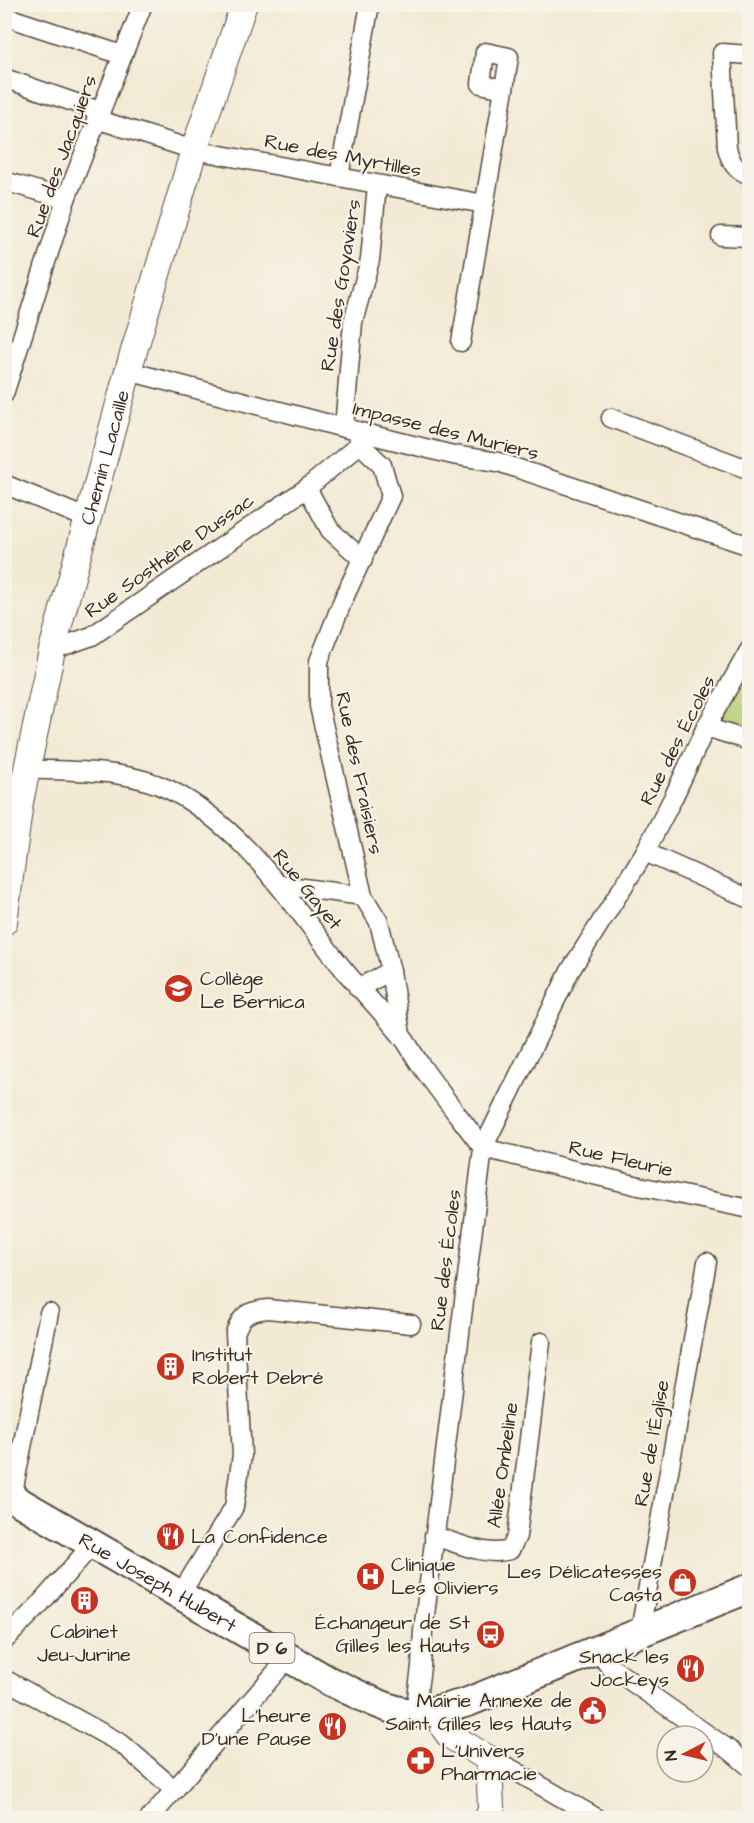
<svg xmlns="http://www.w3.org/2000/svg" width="754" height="1823" font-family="'Architects Daughter',sans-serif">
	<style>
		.green { fill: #b4cc71; stroke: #787b48; stroke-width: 1.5 }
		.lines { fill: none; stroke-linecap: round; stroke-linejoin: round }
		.street-casing { stroke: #564739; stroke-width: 21 }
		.secondary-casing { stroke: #564739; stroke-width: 28 }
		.primary-casing { stroke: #564739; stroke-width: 32 }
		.street { stroke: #fff; stroke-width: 18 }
		.secondary { stroke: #fff; stroke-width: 26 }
		.primary { stroke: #fff; stroke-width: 28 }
		.labels { text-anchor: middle; stroke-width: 4.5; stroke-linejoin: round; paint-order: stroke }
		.shield { fill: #f7f3e8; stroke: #73665b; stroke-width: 1.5 }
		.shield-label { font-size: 18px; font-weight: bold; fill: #3b2a1e }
		.street-label { font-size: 20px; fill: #3b2a1e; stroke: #f7f3e8 }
		.poi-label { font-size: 20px; fill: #3b2a1e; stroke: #f7f3e8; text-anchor: start }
	</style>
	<rect width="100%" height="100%" fill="#f7f3e8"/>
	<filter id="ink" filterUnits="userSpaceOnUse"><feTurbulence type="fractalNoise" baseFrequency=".0167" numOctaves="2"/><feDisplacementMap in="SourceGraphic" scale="12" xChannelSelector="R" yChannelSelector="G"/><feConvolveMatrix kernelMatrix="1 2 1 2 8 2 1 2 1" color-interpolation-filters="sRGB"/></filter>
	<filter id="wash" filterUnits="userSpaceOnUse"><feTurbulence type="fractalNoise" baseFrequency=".008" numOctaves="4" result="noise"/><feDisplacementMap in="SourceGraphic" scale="24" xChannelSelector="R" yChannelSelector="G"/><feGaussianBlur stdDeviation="1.35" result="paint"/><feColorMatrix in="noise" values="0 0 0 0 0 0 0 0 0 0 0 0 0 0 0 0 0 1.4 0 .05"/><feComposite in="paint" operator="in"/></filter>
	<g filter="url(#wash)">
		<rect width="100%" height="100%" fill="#f2ead4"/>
		<path class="green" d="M 742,670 L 749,672 L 749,730 L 719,719 Z"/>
	</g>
	<g filter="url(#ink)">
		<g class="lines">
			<defs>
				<g id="street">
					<path d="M 4,16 L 122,55"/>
					<path d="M 750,55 L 722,53 L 727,148 C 731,163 735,170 750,175"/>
					<path d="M 4,78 L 99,111"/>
					<path d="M 96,119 L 194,150 L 484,204"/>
					<path d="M 339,177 L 370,4"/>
					<path d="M 4,181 L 66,199"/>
					<path d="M 721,236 L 750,237"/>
					<path d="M 461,342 L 504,89 L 509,57 L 485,52 L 481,84 L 504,89"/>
					<path d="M 128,371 L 344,428 L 453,455 L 498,462 L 750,546"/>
					<path d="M 4,394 L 66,199 L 143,4"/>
					<path d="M 611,418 L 750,470"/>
					<path d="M 344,428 L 353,322 L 370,260 L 377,185"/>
					<path d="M 357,431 L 360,444 L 382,465 L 391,496 L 343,600 L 319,661 L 319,706 L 363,896 L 379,922 L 391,971 L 401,1035"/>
					<path d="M 4,484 L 88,519"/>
					<path d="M 307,488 L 330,530 L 363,560"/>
					<path d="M 52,650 L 92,636 L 307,488 L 360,444"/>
					<path d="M 706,727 L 750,741"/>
					<path d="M 26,769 C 74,772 126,768 170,790 C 243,827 288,899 337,961 C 357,987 380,1009 400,1034 C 408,1043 413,1054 420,1064 C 440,1093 462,1120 483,1148"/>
					<path d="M 645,852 L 750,899"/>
					<path d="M 281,885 L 363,896"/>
					<path d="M 358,988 L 391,971"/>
					<path d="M 483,1148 L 639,1186 L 750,1209"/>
					<path d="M 12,1497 L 49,1313"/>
					<path d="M 434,1536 C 458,1543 485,1557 510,1550 L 517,1536 L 541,1342"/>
					<path d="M 180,1595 L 234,1507 L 242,1455 L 235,1333 C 242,1314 248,1311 268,1309 L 411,1324"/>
					<path d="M 645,1632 L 642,1620 L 707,1262"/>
					<path d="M 4,1641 L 39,1605 L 92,1545"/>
					<path d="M 598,1651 L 609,1666 L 731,1751 L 750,1767"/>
					<path d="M 4,1679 L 122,1744 L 175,1790"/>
					<path d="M 415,1713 L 421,1667 L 423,1631 L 483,1148 L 570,971 L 645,852 L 674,796 L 706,727 L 750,649"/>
					<path d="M 489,1759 L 510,1768 L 597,1818"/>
					<path d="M 150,1818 L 289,1657"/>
				</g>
				<g id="secondary">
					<path id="s1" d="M 4,922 L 20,802 L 52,650 L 128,371 L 194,150 L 244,4"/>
					<path d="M 442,1710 L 444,1728 L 449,1735 L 489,1759 L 491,1809 L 488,1818"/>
				</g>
				<g id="primary">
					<path id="s2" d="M 4,1493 L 329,1681 C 353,1691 391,1714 417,1713 C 434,1712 451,1707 468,1702 L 750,1588"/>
				</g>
			</defs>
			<use href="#street" class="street-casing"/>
			<use href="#secondary" class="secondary-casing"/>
			<use href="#primary" class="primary-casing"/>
			<use href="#street" class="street"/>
			<use href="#secondary" class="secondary"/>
			<use href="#primary" class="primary"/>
		</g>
	</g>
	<defs>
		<symbol id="school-disc" viewBox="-11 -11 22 22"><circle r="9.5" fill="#c8321e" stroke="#f7f3e8"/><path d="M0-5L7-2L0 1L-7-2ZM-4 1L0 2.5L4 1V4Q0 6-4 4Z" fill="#fff"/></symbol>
		<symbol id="building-disc" viewBox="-11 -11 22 22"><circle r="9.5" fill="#c8321e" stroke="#f7f3e8"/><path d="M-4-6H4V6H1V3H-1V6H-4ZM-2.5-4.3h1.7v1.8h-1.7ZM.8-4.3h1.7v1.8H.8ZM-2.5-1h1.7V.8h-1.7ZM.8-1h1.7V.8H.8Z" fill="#fff"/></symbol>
		<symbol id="restaurant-disc" viewBox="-11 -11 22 22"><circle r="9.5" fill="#c8321e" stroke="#f7f3e8"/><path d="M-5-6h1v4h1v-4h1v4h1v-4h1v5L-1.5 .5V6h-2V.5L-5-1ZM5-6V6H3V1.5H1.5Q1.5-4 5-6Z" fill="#fff"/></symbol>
		<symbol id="hospital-disc" viewBox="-11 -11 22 22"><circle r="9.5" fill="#c8321e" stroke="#f7f3e8"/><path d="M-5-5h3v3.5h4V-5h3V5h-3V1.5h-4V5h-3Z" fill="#fff"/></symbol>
		<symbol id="shop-disc" viewBox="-11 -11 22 22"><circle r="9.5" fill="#c8321e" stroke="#f7f3e8"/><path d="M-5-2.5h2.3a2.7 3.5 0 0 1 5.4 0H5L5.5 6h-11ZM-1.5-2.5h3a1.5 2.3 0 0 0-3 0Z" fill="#fff"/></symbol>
		<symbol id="bus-disc" viewBox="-11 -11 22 22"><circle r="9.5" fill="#c8321e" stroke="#f7f3e8"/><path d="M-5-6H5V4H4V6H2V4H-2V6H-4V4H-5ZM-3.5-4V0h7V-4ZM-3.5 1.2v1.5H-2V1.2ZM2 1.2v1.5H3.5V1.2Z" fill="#fff"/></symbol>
		<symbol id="civic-disc" viewBox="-11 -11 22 22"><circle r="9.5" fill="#c8321e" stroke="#f7f3e8"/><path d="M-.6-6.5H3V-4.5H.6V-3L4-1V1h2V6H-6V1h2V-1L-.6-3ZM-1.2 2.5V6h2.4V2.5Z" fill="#fff"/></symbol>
		<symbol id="pharmacy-disc" viewBox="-11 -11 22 22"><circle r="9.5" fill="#c8321e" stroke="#f7f3e8"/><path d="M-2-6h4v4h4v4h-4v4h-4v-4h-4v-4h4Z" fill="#fff"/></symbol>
	</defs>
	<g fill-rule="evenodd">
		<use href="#school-disc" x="162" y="972" width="33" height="33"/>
		<use href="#building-disc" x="154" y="1350" width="33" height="33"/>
		<use href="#restaurant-disc" x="154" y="1520" width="33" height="33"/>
		<use href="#hospital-disc" x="354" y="1560" width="33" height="33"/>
		<use href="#shop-disc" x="666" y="1566" width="33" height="33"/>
		<use href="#building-disc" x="68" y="1584" width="33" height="33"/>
		<use href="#bus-disc" x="474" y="1618" width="33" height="33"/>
		<use href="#restaurant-disc" x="674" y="1652" width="33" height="33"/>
		<use href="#civic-disc" x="576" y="1694" width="33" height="33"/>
		<use href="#restaurant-disc" x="316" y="1710" width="33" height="33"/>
		<use href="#pharmacy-disc" x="404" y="1744" width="33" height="33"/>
	</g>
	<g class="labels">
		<rect class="shield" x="249.5" y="1633" width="45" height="30" rx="4.5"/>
		<g class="shield-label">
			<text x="272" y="1654">D 6</text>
		</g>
		<g class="street-label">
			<text transform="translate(343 155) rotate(11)" y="7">Rue des Myrtilles</text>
			<text transform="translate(61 156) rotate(-70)" y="7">Rue des Jacquiers</text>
			<text transform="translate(340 285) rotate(-81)" y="7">Rue des Goyaviers</text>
			<text transform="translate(446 430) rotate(14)" y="7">Impasse des Muriers</text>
			<text dy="7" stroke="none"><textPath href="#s1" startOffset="476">Chemin Lacaille</textPath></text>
			<text transform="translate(169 555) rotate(-35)" y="7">Rue Sosthène Dussac</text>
			<text transform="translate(677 740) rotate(-63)" y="7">Rue des Écoles</text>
			<text transform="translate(360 773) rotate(78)" y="7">Rue des Fraisiers</text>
			<text transform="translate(308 889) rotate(51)" y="7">Rue Gayet</text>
			<text transform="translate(621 1158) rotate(13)" y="7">Rue Fleurie</text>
			<text transform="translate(445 1260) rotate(-83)" y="7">Rue des Écoles</text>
			<text transform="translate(651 1443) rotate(-80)" y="7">Rue de l'Église</text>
			<text transform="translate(502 1465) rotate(-82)" y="7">Allée Ombeline</text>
			<text dy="7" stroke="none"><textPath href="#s2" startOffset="178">Rue Joseph Hubert</textPath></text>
		</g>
		<g class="poi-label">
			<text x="200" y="985">Collège<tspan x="200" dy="23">Le Bernica</tspan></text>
			<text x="192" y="1361">Institut<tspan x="192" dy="23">Robert Debré</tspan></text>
			<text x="191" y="1543">La Confidence</text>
			<text x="391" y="1571">Clinique<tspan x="391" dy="23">Les Oliviers</tspan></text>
			<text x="662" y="1578" text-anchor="end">Les Délicatesses<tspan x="662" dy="23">Casta</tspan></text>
			<text x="470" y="1629" text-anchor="end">Échangeur de St<tspan x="470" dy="23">Gilles les Hauts</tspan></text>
			<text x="84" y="1638" text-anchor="middle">Cabinet<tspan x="84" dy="23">Jeu-Jurine</tspan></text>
			<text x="669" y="1663" text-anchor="end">Snack les<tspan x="669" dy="23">Jockeys</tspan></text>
			<text x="572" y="1707" text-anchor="end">Mairie Annexe de<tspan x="572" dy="23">Saint Gilles les Hauts</tspan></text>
			<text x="311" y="1722" text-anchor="end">L'heure<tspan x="311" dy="23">D'une Pause</tspan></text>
			<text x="441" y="1757">L'Univers<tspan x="441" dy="23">Pharmacie</tspan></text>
		</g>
	</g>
	<rect width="754" height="1823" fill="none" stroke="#f7f3e8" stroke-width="24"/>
	<g transform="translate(685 1754) rotate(263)"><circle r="28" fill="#f7f3e8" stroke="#aca397" stroke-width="1.5"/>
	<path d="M0-4.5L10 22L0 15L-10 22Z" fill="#c8321e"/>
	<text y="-9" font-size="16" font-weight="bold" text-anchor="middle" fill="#3b2a1e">N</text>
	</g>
</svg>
